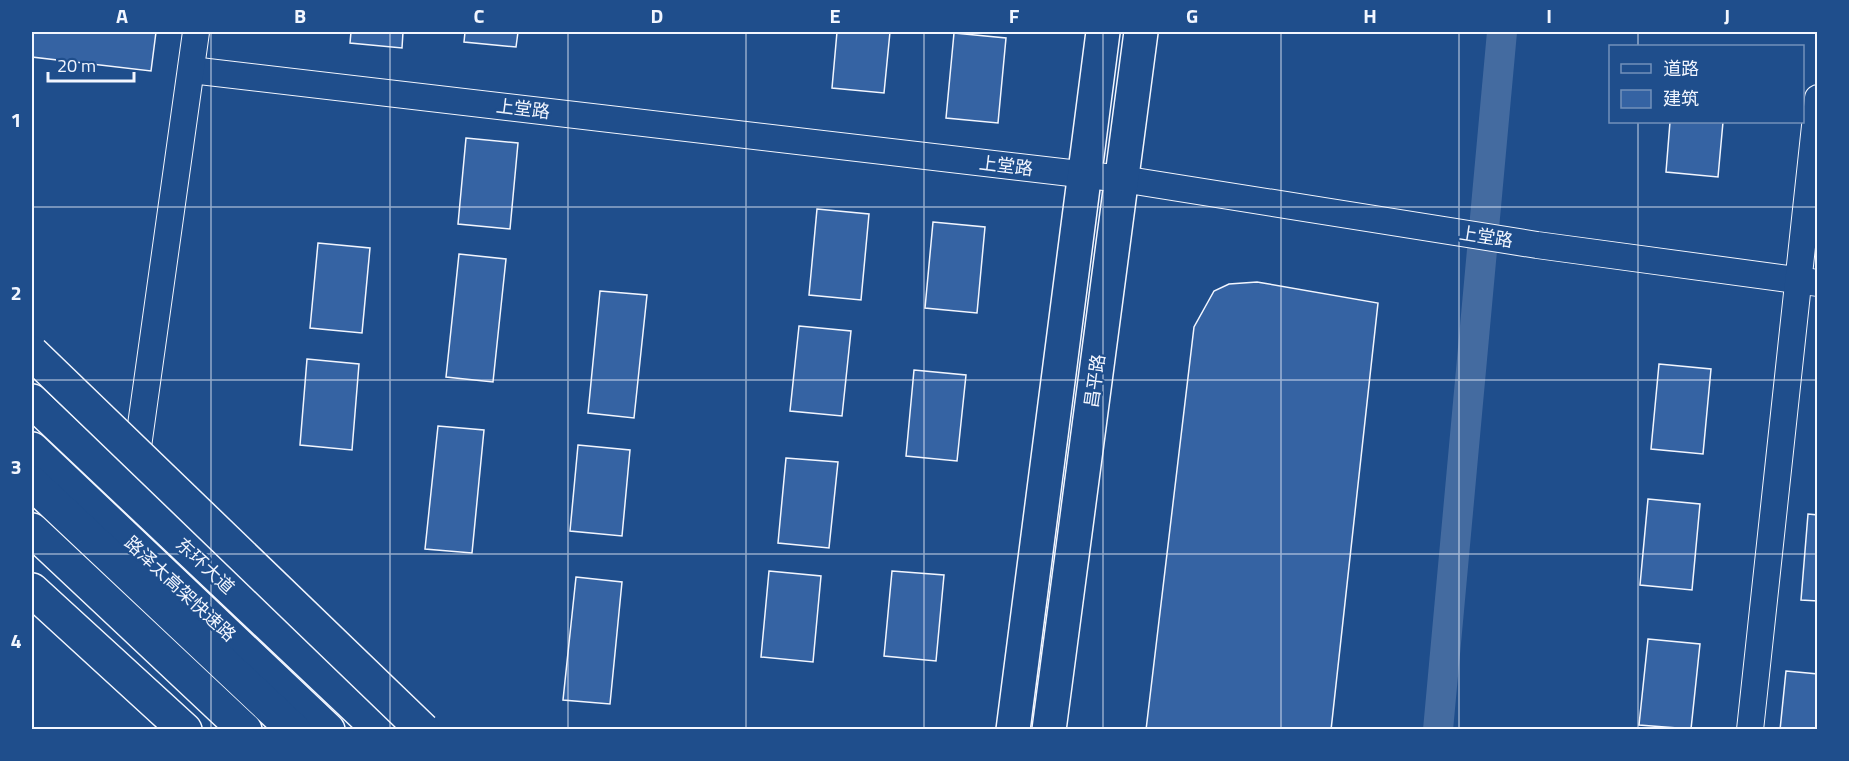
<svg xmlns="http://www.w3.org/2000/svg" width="1849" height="761" font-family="'Titillium Web','Noto Sans SC',sans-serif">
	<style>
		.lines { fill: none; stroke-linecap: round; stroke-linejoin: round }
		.canal { stroke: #446ba0; stroke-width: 30 }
		.building { fill: #3563a3; stroke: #f2f6ff; stroke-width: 1.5 }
		.minor-casing { stroke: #f2f6ff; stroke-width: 28 }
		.secondary-casing { stroke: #f2f6ff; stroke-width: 36 }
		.primary-casing { stroke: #f2f6ff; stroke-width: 36 }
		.trunk-casing { stroke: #f2f6ff; stroke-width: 36 }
		.minor { stroke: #1f4e8c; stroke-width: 26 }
		.secondary { stroke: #1f4e8c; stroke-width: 33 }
		.primary { stroke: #1f4e8c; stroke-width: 33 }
		.trunk { stroke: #1f4e8c; stroke-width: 33 }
		.trunk-bridge-casing { stroke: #f2f6ff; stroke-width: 36; stroke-linecap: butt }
		.trunk-bridge { stroke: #1f4e8c; stroke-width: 33 }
		.grid { fill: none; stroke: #f2f6ff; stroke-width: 1.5; stroke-opacity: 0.55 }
		.labels { text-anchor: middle; stroke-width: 4.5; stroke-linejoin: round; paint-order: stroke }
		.street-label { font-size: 18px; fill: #f2f6ff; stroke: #1f4e8c }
		.neatline { fill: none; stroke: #f2f6ff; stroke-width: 2 }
		.grid-label { font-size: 20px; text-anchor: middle; font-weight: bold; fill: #f2f6ff }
	</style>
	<rect width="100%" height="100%" fill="#1f4e8c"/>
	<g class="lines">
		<path class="canal" d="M 1438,730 L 1502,32"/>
	</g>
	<g class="building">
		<path d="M 32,32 L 156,32 L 151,71 L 32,57 Z"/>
		<path d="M 351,32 L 403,32 L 402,48 L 350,43 Z"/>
		<path d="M 465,32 L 518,32 L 516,47 L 464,42 Z"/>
		<path d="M 837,32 L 890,32 L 884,93 L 832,88 Z"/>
		<path d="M 954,33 L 1006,38 L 998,123 L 946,118 Z"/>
		<path d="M 1670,122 L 1723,122 L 1718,177 L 1666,172 Z"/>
		<path d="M 466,138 L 518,143 L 510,229 L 458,224 Z"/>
		<path d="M 817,209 L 869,214 L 861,300 L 809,295 Z"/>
		<path d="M 933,222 L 985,227 L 977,313 L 925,308 Z"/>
		<path d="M 318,243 L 370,248 L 362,333 L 310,328 Z"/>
		<path d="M 459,254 L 506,259 L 493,382 L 446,377 Z"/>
		<path d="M 1257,282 L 1378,303 L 1331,730 L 1146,730 L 1194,327 L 1214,291 L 1229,284 Z"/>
		<path d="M 600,291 L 647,295 L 634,418 L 588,413 Z"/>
		<path d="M 799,326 L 851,331 L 842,416 L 790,411 Z"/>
		<path d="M 307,359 L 359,364 L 352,450 L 300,445 Z"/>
		<path d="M 1659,364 L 1711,369 L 1703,454 L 1651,449 Z"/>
		<path d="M 914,370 L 966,375 L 957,461 L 906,456 Z"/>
		<path d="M 438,426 L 484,430 L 472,553 L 425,549 Z"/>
		<path d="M 578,445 L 630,450 L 622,536 L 570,531 Z"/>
		<path d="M 786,458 L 838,462 L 829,548 L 778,543 Z"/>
		<path d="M 1648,499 L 1700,504 L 1692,590 L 1640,585 Z"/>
		<path d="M 1808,514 L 1818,515 L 1818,601 L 1801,600 Z"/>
		<path d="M 769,571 L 821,576 L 813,662 L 761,657 Z"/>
		<path d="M 892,571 L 944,575 L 936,661 L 884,656 Z"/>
		<path d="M 576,577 L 622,582 L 610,704 L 563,700 Z"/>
		<path d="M 1648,639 L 1700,644 L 1691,729 L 1639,725 Z"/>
		<path d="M 1786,671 L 1818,674 L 1818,730 L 1780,730 Z"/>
	</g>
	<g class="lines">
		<defs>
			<g id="minor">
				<path d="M 191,70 L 1122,179 L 1537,245 L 1818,283"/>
				<path d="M 135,468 L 196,32"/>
				<path d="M 1750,730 L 1818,98"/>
			</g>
			<g id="secondary">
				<path d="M 1013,730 L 1103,32"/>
				<path d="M 1049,730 L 1141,32"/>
			</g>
			<g id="primary">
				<path d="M 32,401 L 380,730"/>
				<path d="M 32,530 L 245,730"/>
			</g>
			<g id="trunk">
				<path d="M 32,449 L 328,730"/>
				<path d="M 32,483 L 294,730"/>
				<path d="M 32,590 L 185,730"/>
			</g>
		</defs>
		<use href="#minor" class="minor-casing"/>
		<use href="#secondary" class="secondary-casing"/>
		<use href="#primary" class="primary-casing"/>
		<use href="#trunk" class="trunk-casing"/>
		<use href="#minor" class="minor"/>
		<use href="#secondary" class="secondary"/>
		<use href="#primary" class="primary"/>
		<use href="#trunk" class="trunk"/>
		<defs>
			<path id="trunk-bridge" d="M 32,353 L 423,730"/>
		</defs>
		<use href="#trunk-bridge" class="trunk-bridge-casing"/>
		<use href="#trunk-bridge" class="trunk-bridge"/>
	</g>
	<path class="grid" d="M 211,32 L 211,730M 390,32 L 390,730M 568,32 L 568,730M 746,32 L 746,730M 924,32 L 924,730M 1103,32 L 1103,730M 1281,32 L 1281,730M 1459,32 L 1459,730M 1638,32 L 1638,46M 1638,122 L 1638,730M 32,207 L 1818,207M 32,380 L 1818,380M 32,554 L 1818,554"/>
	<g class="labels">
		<g class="street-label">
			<text transform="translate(523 109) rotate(7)" y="6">上堂路</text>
			<text transform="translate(1006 166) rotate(7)" y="6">上堂路</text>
			<text transform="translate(1486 237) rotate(9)" y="6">上堂路</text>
			<text transform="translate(1095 381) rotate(-82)" y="6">昌平路</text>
			<text transform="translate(205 566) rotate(43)" y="6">东环大道</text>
			<text transform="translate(180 589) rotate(43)" y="6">路泽太高架快速路</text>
		</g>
	</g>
	<rect width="1849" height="761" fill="none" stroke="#1f4e8c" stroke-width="66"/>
	<rect x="1609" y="45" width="195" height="78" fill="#1f4e8c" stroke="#7391ba" stroke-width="1.5"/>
	<rect x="1621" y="64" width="30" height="9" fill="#1f4e8c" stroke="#7391ba" stroke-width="1.5"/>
	<text x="1663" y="75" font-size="18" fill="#f2f6ff">道路</text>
	<rect x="1621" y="90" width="30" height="18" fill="#3563a3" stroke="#7391ba" stroke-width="1.5"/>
	<text x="1663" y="105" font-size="18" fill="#f2f6ff">建筑</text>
	<path d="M48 72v9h86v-9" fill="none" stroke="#f2f6ff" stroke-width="3"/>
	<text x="57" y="72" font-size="18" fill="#f2f6ff" stroke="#1f4e8c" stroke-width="4.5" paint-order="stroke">20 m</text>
	<rect x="33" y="33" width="1783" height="695" class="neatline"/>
	<g class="grid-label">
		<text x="122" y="23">A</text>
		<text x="300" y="23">B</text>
		<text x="479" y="23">C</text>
		<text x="657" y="23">D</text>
		<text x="835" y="23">E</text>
		<text x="1014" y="23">F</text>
		<text x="1192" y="23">G</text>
		<text x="1370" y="23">H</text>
		<text x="1549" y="23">I</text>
		<text x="1727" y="23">J</text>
		<text x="16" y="127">1</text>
		<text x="16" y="300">2</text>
		<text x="16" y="474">3</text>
		<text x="16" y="648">4</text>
	</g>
</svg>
